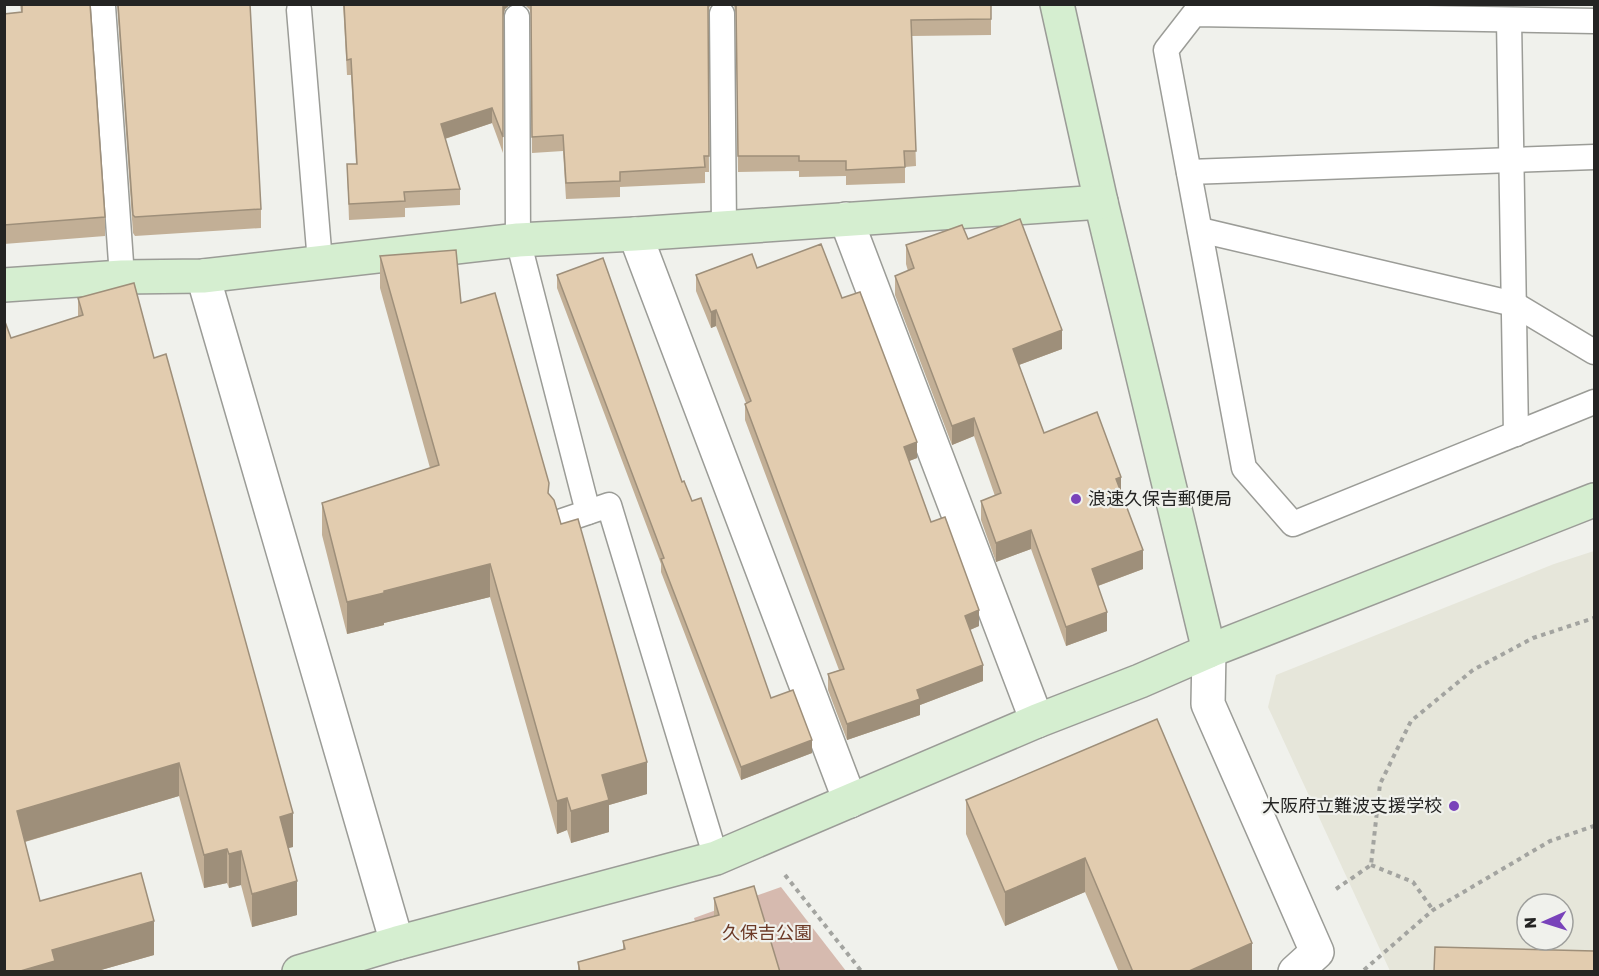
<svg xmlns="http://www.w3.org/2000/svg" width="1599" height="976" font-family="Rubik,'Noto Sans JP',sans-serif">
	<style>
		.built { fill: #e6e6da; fill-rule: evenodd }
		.green { fill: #d6baaf }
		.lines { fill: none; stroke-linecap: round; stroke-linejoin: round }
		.lane-casing { stroke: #9b9c97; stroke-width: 27 }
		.street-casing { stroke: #9b9c97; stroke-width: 36 }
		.secondary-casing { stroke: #9b9c97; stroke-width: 36 }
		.path { stroke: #a3a4a0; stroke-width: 4; stroke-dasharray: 4.5 4.5; stroke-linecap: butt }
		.lane { stroke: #fff; stroke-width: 24 }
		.street { stroke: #fff; stroke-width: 33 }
		.secondary { stroke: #d5eed0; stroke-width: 33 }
		.wall { fill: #c2af96 }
		.shaded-wall { fill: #9e8f7a }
		.building { fill: #e2ccaf; stroke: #9e8f7a; stroke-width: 1.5 }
		.poi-dot { fill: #7943ba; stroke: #f0f1ec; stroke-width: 2 }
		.labels { text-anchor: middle; stroke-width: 4.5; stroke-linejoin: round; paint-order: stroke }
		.poi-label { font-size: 18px; fill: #242423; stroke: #f0f1ec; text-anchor: start }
		.park-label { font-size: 18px; fill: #6b3926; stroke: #f0f1ec }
	</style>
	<rect width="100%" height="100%" fill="#f0f1ec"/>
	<path class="built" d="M 1594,551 L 1594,971 L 1390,971 L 1268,707 L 1276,675 L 1554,564 ZM 1527,904 L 1563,904 L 1563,940 L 1527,940 Z"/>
	<path class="green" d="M 781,887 L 846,971 L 709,971 L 694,918 Z"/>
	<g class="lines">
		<defs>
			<g id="lane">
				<path d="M 103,6 L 122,277"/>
				<path d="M 299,10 L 320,262"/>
				<path d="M 722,14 L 724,228"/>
				<path d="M 517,17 L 518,240 L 588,512"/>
				<path d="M 1509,20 L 1516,434"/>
				<path d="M 1594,21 L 1194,14 L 1166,50 L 1244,468 L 1293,524 L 1594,402"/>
				<path d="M 1189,172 L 1594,157"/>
				<path d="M 1200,230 L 1514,304 L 1594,352"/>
				<path d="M 562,521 L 609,505 L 716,858"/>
			</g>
			<g id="street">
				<path d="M 846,219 L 1037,721"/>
				<path d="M 635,234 L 850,801"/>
				<path d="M 203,276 L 397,943"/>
				<path d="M 1209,651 L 1208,704 L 1317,952 L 1295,972"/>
			</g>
			<g id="secondary">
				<path d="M 1057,4 L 1101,202 L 1209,651"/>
				<path d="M 4,285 L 122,277 L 203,276 L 518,240 L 635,234 L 1101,202"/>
				<path d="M 299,972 L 397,943 L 716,858 L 1037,721 L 1140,681 L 1209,651 L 1594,500"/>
			</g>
		</defs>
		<use href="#lane" class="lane-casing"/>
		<use href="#street" class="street-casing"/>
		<use href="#secondary" class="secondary-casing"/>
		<g class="path">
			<path d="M 1371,865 L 1413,882 L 1433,910"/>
			<path d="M 785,875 L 862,972"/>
			<path d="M 1336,889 L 1371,865 L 1380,784 L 1411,721 L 1473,670 L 1533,638 L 1594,618"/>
			<path d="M 1364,970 L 1433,910 L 1550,841 L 1594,826"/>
		</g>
		<use href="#lane" class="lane"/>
		<use href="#street" class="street"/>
		<use href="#secondary" class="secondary"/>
	</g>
	<g class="wall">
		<path d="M 20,4 L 90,4 L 105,217 L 105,236 L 4,244 L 4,14 L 21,12 Z"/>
		<path d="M 117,4 L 250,4 L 261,209 L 261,228 L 135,236 L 133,233 Z"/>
		<path d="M 343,4 L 511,4 L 505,9 L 503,17 L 503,153 L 492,123 L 445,139 L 460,189 L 460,205 L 405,208 L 405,217 L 349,220 L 347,164 L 356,164 L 351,75 L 347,75 Z"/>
		<path d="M 523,4 L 712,4 L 709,8 L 708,14 L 709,172 L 705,172 L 705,183 L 620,187 L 620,197 L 566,199 L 563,151 L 532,153 L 531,17 L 530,10 L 525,5 Z"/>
		<path d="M 732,4 L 991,4 L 991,35 L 912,36 L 916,166 L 905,167 L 905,183 L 846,185 L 846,176 L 799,177 L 799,171 L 738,172 L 736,14 L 734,6 Z"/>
		<path d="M 968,239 L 1062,349 L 1019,365 L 1044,433 L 1121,492 L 1143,569 L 1098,586 L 1107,631 L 1066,646 L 1031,549 L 996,562 L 981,520 L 981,501 L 995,496 L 974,436 L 952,445 L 895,295 L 895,276 L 908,271 L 906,264 L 906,245 Z"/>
		<path d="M 380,256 L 461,303 L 549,494 L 561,524 L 647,794 L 609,805 L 609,832 L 571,843 L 567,830 L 557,834 L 490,597 L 384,623 L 384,625 L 347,634 L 322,535 L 322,503 L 430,468 L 380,288 Z"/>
		<path d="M 757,268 L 842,298 L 917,458 L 909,461 L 931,522 L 979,626 L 970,630 L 983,681 L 920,705 L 920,715 L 847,740 L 828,690 L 828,674 L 839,670 L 745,420 L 745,404 L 746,403 L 716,326 L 711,328 L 696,291 L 696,275 Z"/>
		<path d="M 557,275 L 682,482 L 771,698 L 812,753 L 741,780 L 661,572 L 661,564 L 557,288 Z"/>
		<path d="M 78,298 L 154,358 L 293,847 L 288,848 L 297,915 L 252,927 L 241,885 L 229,888 L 227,883 L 204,888 L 179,796 L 25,842 L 40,901 L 154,955 L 94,972 L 4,972 L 11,338 L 78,317 Z"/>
		<path d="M 1157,719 L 1252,972 L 1119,972 L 1085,892 L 1005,926 L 966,834 L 966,800 Z"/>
		<path d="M 714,898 L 780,972 L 578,972 L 578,962 L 623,950 L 623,941 L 714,916 Z"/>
	</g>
	<g class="shaded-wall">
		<path d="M 503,4 L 511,4 L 505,9 L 503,17 Z"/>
		<path d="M 492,108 L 492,123 L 441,140 L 441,124 Z"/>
		<path d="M 716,310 L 716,326 L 711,328 L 711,312 Z"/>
		<path d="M 1062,330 L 1062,349 L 1013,367 L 1013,349 Z"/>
		<path d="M 974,418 L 974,436 L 952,445 L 952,426 Z"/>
		<path d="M 917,442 L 917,458 L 904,463 L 904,447 Z"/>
		<path d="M 1121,477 L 1121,496 L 1116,479 Z"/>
		<path d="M 1031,530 L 1031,549 L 996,562 L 996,543 Z"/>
		<path d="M 1143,550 L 1143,569 L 1092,588 L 1092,569 Z"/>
		<path d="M 490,564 L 490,597 L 384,623 L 384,625 L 347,634 L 347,602 L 384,591 Z"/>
		<path d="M 979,610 L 979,626 L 965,632 L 965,616 Z"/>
		<path d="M 1107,612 L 1107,631 L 1066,646 L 1066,627 Z"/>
		<path d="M 983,665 L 983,681 L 920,705 L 920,715 L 847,740 L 847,724 L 917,690 Z"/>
		<path d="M 812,740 L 812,753 L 741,780 L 741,767 Z"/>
		<path d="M 647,762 L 647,794 L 609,805 L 609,832 L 571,843 L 571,811 L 602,775 Z"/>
		<path d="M 179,763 L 179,796 L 17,844 L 17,811 Z"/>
		<path d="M 567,798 L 567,830 L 557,834 L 557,801 Z"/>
		<path d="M 293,813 L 293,847 L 280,850 L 280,817 Z"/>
		<path d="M 227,849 L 227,883 L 204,888 L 204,855 Z"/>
		<path d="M 241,851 L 241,885 L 229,888 L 229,854 Z"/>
		<path d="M 1085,858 L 1085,892 L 1005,926 L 1005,892 Z"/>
		<path d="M 297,881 L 297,915 L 252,927 L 252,894 Z"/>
		<path d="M 154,921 L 154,955 L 94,972 L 17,972 L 52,950 Z"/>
		<path d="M 1252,943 L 1252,972 L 1187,972 Z"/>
	</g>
	<g class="building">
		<path d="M 22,4 L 90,4 L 105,217 L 4,225 L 4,14 L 22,12 Z"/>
		<path d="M 118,4 L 250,4 L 261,209 L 135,217 L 133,215 Z"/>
		<path d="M 344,4 L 503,4 L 503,137 L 492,108 L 441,124 L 460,189 L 404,192 L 405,201 L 349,204 L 347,164 L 357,164 L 351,59 L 347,60 Z"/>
		<path d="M 531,4 L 708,4 L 709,156 L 704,156 L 705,167 L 620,172 L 620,181 L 566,183 L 563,135 L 532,137 Z"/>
		<path d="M 736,4 L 991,4 L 991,19 L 911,20 L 916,151 L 904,151 L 905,167 L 846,170 L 846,161 L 799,161 L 799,156 L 738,156 Z"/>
		<path d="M 1020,219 L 1062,330 L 1013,349 L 1044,433 L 1097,412 L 1121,477 L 1116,479 L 1143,550 L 1092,569 L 1107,612 L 1066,627 L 1031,530 L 996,543 L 981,501 L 1001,493 L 974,418 L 952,426 L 895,276 L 914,268 L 906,245 L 962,225 L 968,239 Z"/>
		<path d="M 821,244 L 842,298 L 860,292 L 917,442 L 904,447 L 931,522 L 945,517 L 979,610 L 965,616 L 983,665 L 917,690 L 920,699 L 847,724 L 828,674 L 844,669 L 745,404 L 751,401 L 716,310 L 711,312 L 696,275 L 752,254 L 757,268 Z"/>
		<path d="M 456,250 L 461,303 L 495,293 L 549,483 L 548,493 L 554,500 L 561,524 L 578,519 L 647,762 L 602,775 L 609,800 L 571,811 L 567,798 L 557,801 L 490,564 L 384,591 L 384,593 L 347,602 L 322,503 L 439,465 L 380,256 Z"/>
		<path d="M 603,258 L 682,482 L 684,481 L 692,501 L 701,498 L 771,698 L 793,690 L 812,740 L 741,767 L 661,559 L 664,558 L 557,275 Z"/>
		<path d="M 134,283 L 154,358 L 166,354 L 293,813 L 280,817 L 297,881 L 252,894 L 241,851 L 229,854 L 227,849 L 204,855 L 179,763 L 17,811 L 40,901 L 141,873 L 154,921 L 52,950 L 55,961 L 17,972 L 4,972 L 4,319 L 11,338 L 83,315 L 78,298 Z"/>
		<path d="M 1157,719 L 1252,943 L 1187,972 L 1133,972 L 1085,858 L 1005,892 L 966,800 Z"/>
		<path d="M 754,886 L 780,972 L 580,972 L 578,962 L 625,949 L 623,941 L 719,915 L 714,898 Z"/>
		<path d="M 1435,947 L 1594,951 L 1594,972 L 1434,972 Z"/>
	</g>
	<g class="poi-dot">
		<circle cx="1076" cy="499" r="6"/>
		<circle cx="1454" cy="806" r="6"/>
	</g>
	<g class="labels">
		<g class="poi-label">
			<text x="1088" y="505">浪速久保吉郵便局</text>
			<text x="1442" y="812" text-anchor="end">大阪府立難波支援学校</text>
		</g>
		<g class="park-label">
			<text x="767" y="939">久保吉公園</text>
		</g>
	</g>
	<rect width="1599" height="976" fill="none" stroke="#242423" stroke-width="12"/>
	<g transform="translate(1545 922) rotate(267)"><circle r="28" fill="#f0f1ec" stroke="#9e9f9c" stroke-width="1.5"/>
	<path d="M0-4.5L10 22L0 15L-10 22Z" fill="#7943ba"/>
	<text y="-9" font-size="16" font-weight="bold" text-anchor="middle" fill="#242423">N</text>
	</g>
</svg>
